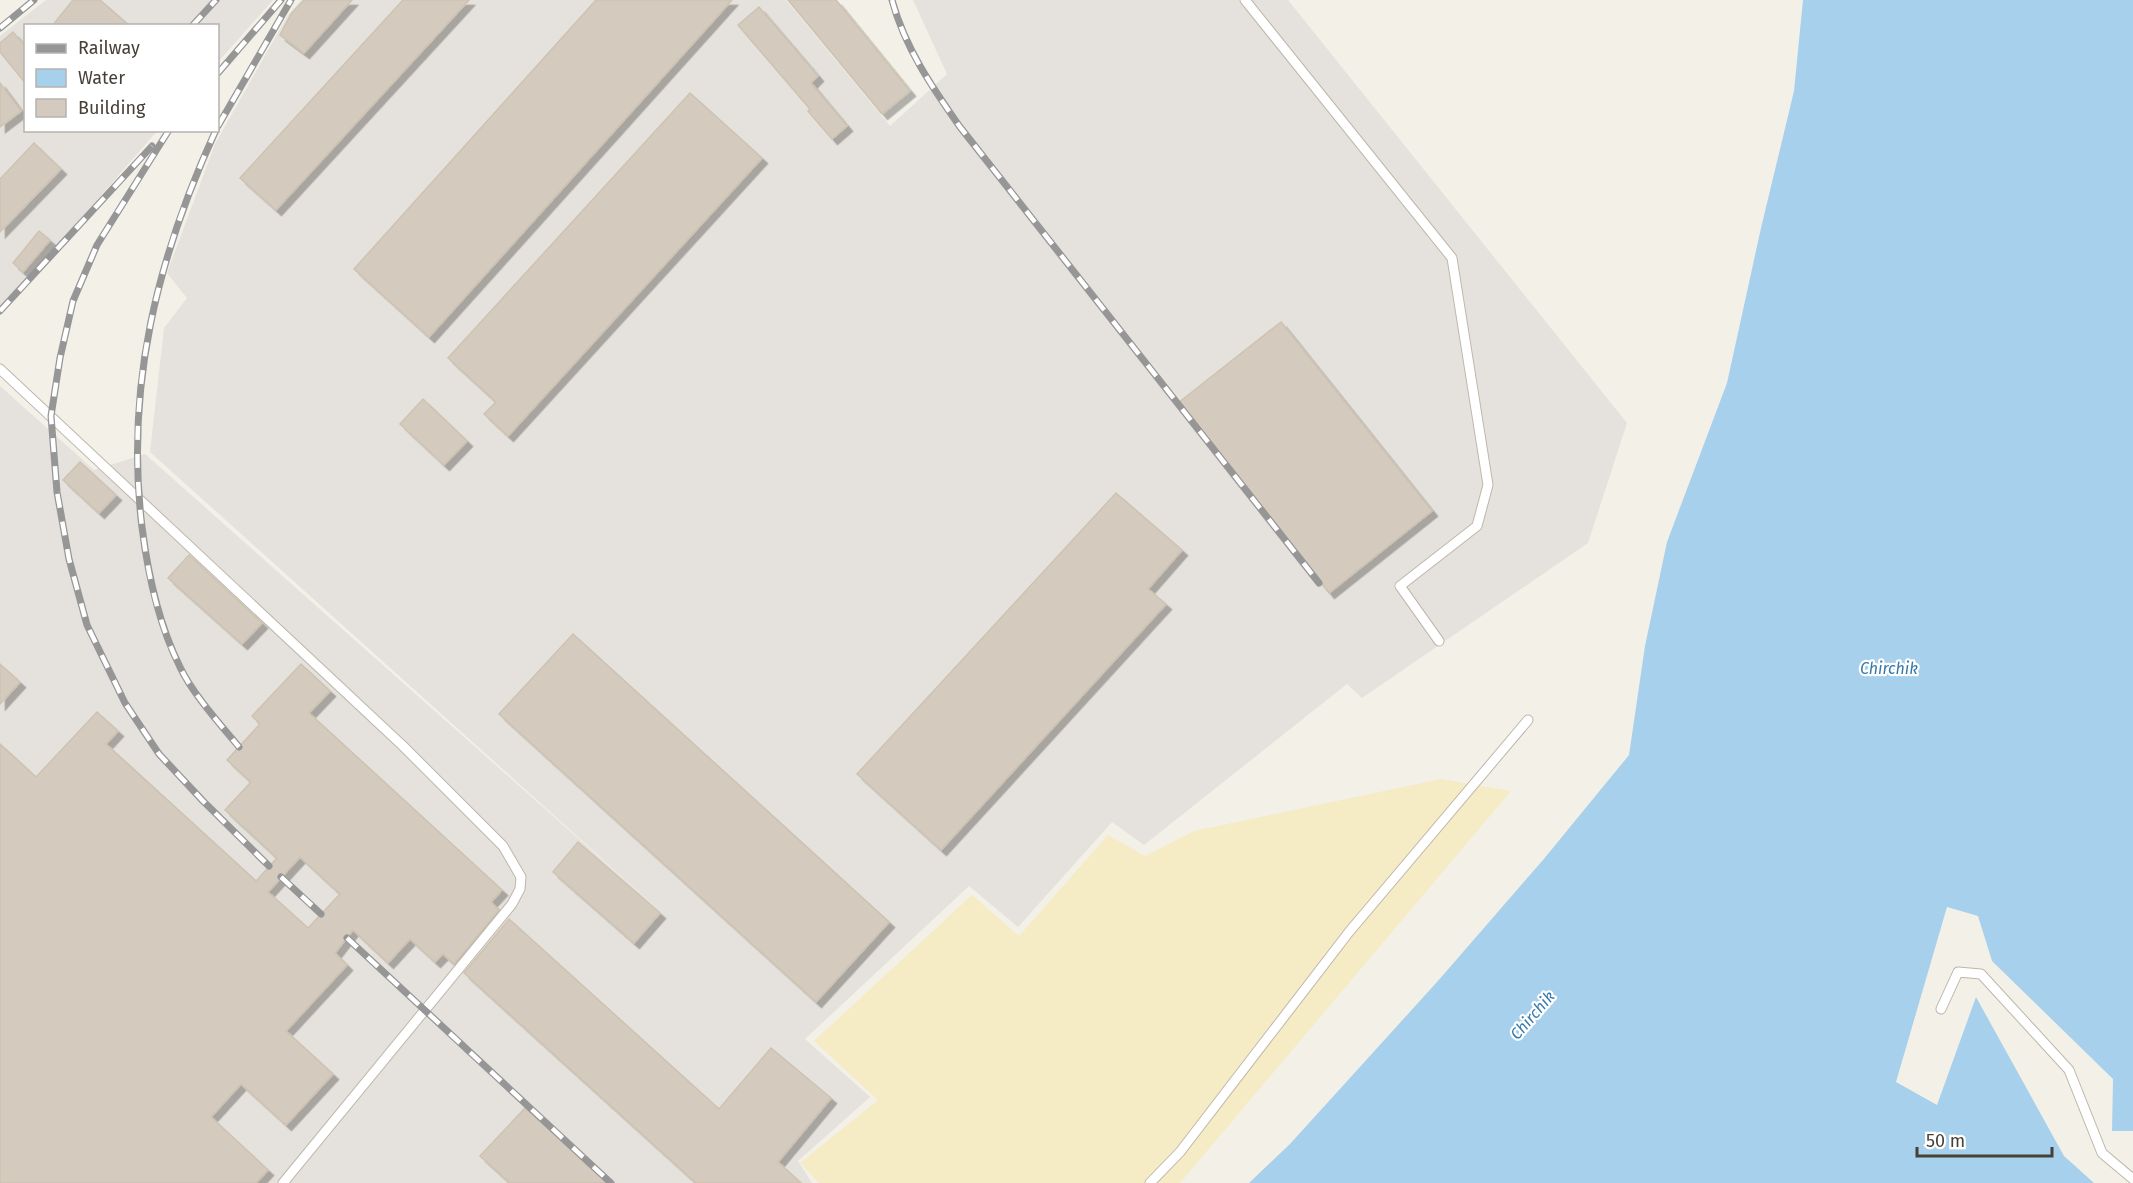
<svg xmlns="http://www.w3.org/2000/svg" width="2133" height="1183" font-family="'Fira Sans',sans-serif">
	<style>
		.industrial { fill: #e5e1dc }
		.sand { fill: #f5ebc5 }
		.water { fill: #a7d0ec }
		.building { fill: #d4cbbe; stroke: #cec3b1; stroke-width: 1.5; fill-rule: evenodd; filter: url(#shadow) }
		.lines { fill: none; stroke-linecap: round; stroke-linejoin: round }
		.lane-casing { stroke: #beb7ab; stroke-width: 11 }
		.lane { stroke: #fff; stroke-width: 9 }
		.rail-casing { stroke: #969696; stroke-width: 7 }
		.rail { stroke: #fff; stroke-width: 4.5; stroke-dasharray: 14; stroke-linecap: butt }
		.labels { text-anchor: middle; stroke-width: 4.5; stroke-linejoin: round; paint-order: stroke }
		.water-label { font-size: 16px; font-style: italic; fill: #3579ac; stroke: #fff }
	</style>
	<defs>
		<filter id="shadow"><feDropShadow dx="5.5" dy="5.5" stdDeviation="0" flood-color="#0004"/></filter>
	</defs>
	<rect width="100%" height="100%" fill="#f3f0e8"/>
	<g class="industrial">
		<path d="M 46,0 L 273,0 L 218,62 L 218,26 L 26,26 L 26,130 L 157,131 L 0,312 L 0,36 Z"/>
		<path d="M 301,0 L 786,0 L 890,126 L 947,74 L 913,0 L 1288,0 L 1627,423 L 1588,543 L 1362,698 L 1347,684 L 1144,845 L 1112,822 L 1018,927 L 969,886 L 805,1039 L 870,1097 L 798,1161 L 812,1183 L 0,1183 L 0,386 L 94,470 L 145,454 L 666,916 L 150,452 L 164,328 L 187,298 L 167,273 L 215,144 L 288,15 Z"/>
	</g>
	<path class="sand" d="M 1441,779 L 1511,791 L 1180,1183 L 819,1183 L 800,1163 L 878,1100 L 814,1041 L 972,895 L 1019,936 L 1108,835 L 1145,856 L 1194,831 Z"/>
	<path class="water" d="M 1803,0 L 2133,0 L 2133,1131 L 2112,1131 L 2113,1079 L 1992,961 L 1978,916 L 1947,907 L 1896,1082 L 1937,1105 L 1976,997 L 2064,1156 L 2094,1183 L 1249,1183 L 1290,1144 L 1437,982 L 1543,860 L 1629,755 L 1645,646 L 1667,542 L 1727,383 L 1761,228 L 1794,91 Z"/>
	<g class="building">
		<path d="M 73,0 L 100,0 L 130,26 L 52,26 Z"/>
		<path d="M 304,0 L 352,0 L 304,53 L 280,35 L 291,14 Z"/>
		<path d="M 403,0 L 469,0 L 276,210 L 240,178 Z"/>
		<path d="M 596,0 L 732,0 L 429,337 L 354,269 Z"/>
		<path d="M 788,0 L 836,0 L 910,91 L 882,114 Z"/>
		<path d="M 759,7 L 818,76 L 811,83 L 847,126 L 832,139 L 808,111 L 810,109 L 738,25 Z"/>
		<path d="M 13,32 L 26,47 L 26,84 L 0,52 L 0,43 Z"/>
		<path d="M 0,83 L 21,111 L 0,127 Z"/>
		<path d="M 690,93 L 762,158 L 508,436 L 484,414 L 496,402 L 448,358 Z"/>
		<path d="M 34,143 L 61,169 L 0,232 L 0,179 Z"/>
		<path d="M 39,231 L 50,240 L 23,272 L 13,263 Z"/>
		<path d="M 1281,322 L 1432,511 L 1329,593 L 1178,403 Z"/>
		<path d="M 423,399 L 467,441 L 444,465 L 400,424 Z"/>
		<path d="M 80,462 L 116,495 L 99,513 L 63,480 Z"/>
		<path d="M 1116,493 L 1182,550 L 1148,589 L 1166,604 L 941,850 L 857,774 Z"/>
		<path d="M 189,555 L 262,623 L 242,644 L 168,578 Z"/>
		<path d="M 573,634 L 889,922 L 816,1002 L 499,714 Z"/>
		<path d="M 0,664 L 20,682 L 0,704 Z"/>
		<path d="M 301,664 L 330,691 L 309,713 L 502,890 L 491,902 L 499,910 L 454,964 L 443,954 L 435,962 L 410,939 L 388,963 L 353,930 L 335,953 L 347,965 L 286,1031 L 333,1074 L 286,1125 L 241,1084 L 211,1117 L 268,1170 L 256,1183 L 0,1183 L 0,744 L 36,777 L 97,712 L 118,731 L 106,744 L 256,881 L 277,858 L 225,810 L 251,782 L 227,760 L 260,724 L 252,716 ZM 300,857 L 340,894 L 308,928 L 268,892 Z"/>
		<path d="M 578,842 L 660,913 L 634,943 L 553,872 Z"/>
		<path d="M 509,919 L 719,1109 L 771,1048 L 831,1098 L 778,1162 L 801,1183 L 696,1183 L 464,973 Z"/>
		<path d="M 525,1108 L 608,1183 L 510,1183 L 480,1156 Z"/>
	</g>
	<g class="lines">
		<defs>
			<g id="lane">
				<path d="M 1245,0 L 1452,258 L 1488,485 L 1477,526 L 1400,586 L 1439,641"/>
				<path d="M 0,369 L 403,746 L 503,846 L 521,877 L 520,889 L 512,904 L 283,1183"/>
				<path d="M 1941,1009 L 1958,972 L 1981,974 L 2069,1070 L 2102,1153 L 2133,1179"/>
				<path d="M 1150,1183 L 1180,1152 L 1349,932 L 1528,720"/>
			</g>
		</defs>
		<use href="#lane" class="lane-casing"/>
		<use href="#lane" class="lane"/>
		<defs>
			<g id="rail">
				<path d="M 892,0 C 905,48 932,87 960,127 L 1319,583"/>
				<path d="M 192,26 L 216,0"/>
				<path d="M 0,28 L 34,0"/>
				<path d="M 218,73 L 281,0"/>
				<path d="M 218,126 L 291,0"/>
				<path d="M 169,130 L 97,245 L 73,301 L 60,358 L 51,416 L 57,492 L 69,559 L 87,625 L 125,703 L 159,754 L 203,801 L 269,866"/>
				<path d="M 216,130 C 157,258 125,387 142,527 C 148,575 158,623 180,667 C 192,693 220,724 239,747"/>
				<path d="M 0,311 L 152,146"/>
				<path d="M 281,877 L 321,914"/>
				<path d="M 347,938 L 611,1183"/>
			</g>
		</defs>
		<use href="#rail" class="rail-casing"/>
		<use href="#rail" class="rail"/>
	</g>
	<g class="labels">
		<g class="water-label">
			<text x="1889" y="674">Chirchik</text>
			<text transform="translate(1532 1015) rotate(-49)" y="6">Chirchik</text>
		</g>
	</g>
	<rect x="24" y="24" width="195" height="108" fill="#ffffff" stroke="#b5b3af" stroke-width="1.5"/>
	<rect x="36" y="44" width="30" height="9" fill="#969696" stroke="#b5b3af" stroke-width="1.5"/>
	<text x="78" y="54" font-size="18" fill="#464037">Railway</text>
	<rect x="36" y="69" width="30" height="18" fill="#a7d0ec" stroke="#b5b3af" stroke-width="1.5"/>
	<text x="78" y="84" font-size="18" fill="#464037">Water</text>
	<rect x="36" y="99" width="30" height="18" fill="#d4cbbe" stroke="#b5b3af" stroke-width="1.5"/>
	<text x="78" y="114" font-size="18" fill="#464037">Building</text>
	<path d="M1917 1147v9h135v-9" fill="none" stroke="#464037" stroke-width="3"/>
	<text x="1926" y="1147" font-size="18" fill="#464037" stroke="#ffffff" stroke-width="4.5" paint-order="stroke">50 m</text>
</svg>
